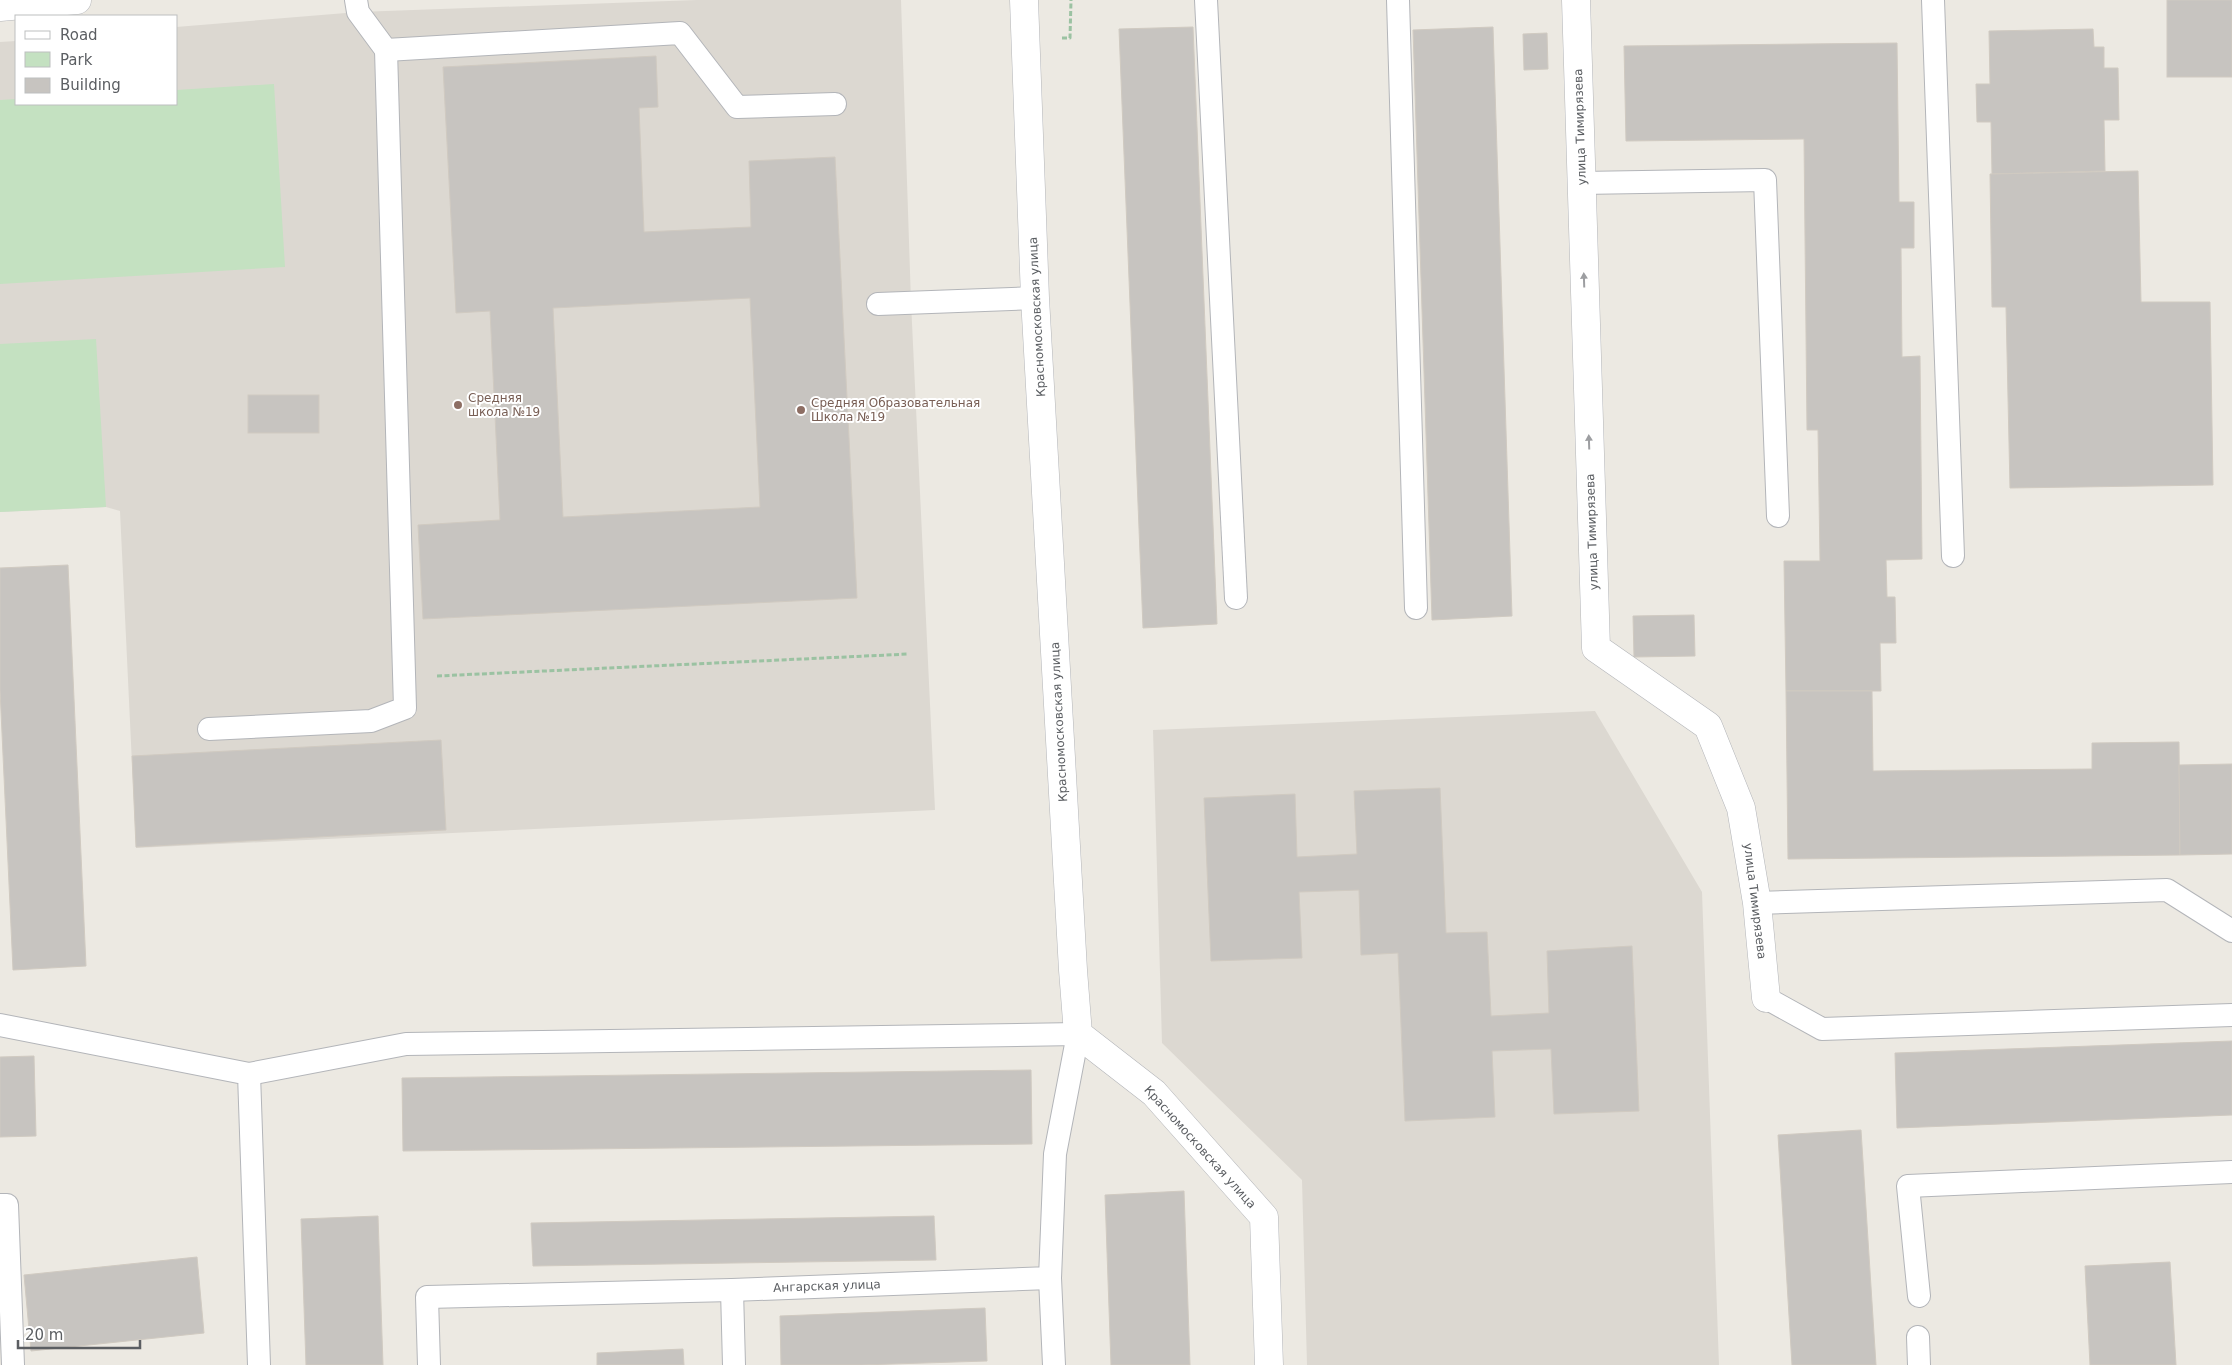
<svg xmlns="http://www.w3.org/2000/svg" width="2232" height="1365" font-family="'DejaVu Sans',sans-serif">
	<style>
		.education { fill: #dcd8d1 }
		.green { fill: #c4e1c1 }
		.building { fill: #c7c4c0; stroke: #d0cac1; fill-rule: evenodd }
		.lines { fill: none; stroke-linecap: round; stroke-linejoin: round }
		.lane-casing { stroke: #b3b5b9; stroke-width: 24 }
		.street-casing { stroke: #b3b5b9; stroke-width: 29 }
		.path { stroke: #9bc2a2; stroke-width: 3; stroke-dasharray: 5 2.5; stroke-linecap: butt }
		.lane { stroke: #fff; stroke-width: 22 }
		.street { stroke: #fff; stroke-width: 28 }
		.oneway { fill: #9d9ea1 }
		.education-dot { fill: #8d6e63; stroke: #fff; stroke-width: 2 }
		.labels { text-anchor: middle; stroke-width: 4; stroke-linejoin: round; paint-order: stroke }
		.street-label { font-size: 12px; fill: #5b5e62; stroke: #fff }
		.education-label { font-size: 12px; fill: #785e54; stroke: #fff; text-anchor: start }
	</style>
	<rect width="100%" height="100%" fill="#ece9e2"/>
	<g class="education">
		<path d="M 697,0 L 901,0 L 911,302 L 935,810 L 136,848 L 120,511 L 106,507 L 0,512 L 0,42 L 16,41 L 16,104 L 176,104 L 176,27 L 358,12 Z"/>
		<path d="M 1595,711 L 1702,892 L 1719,1365 L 1307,1365 L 1302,1180 L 1162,1043 L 1153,730 Z"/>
	</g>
	<g class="green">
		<path d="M 274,84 L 285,267 L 0,284 L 0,100 L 16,99 L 16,104 L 176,104 L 176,90 Z"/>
		<path d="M 96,339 L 106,507 L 0,512 L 0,344 Z"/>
	</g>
	<g class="building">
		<rect x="2167" y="0" width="65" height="77"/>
		<path d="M 1193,27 L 1217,624 L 1143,628 L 1119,29 Z"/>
		<path d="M 1493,27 L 1512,616 L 1432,620 L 1413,30 Z"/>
		<path d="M 2093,29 L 2094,47 L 2104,47 L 2104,68 L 2118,68 L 2119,120 L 2104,120 L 2105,171 L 1992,174 L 1991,122 L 1977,122 L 1976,84 L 1990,84 L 1989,31 Z"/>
		<path d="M 1547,33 L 1548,69 L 1524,70 L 1523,34 Z"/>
		<path d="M 1897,43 L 1899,202 L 1914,202 L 1914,248 L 1901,248 L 1902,357 L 1920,356 L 1922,559 L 1886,560 L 1887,597 L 1895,597 L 1896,643 L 1880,643 L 1881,691 L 1786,691 L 1784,561 L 1820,561 L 1818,430 L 1807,430 L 1804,139 L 1626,141 L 1624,46 Z"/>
		<path d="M 656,56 L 658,107 L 639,108 L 644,232 L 751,227 L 749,161 L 835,157 L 857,598 L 423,619 L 418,525 L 500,520 L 490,311 L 456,313 L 443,67 ZM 750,298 L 760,507 L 563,517 L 553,308 Z"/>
		<path d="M 2138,171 L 2141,302 L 2210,302 L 2213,485 L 2010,488 L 2006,307 L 1992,307 L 1990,174 Z"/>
		<rect x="248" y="395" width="71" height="38"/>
		<path d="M 68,565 L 86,966 L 13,970 L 0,690 L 0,568 Z"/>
		<path d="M 1694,615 L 1695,656 L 1634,657 L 1633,616 Z"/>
		<path d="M 1786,691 L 1872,691 L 1873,771 L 2092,769 L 2092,743 L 2179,742 L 2180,855 L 1788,859 Z"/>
		<path d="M 441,740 L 446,830 L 136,847 L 132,756 Z"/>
		<path d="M 2232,764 L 2232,854 L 2180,855 L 2179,765 Z"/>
		<path d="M 1440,788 L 1446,933 L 1487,932 L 1491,1016 L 1549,1013 L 1547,951 L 1632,946 L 1639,1111 L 1554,1114 L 1551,1049 L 1492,1051 L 1495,1117 L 1405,1121 L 1398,953 L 1361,955 L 1359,890 L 1299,892 L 1302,958 L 1211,961 L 1204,798 L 1295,794 L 1297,857 L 1357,854 L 1354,791 Z"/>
		<path d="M 2232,1041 L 2232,1115 L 1897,1128 L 1895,1053 Z"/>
		<path d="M 34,1056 L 36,1136 L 0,1137 L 0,1057 Z"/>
		<path d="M 1031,1070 L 1032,1144 L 403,1151 L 402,1078 Z"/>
		<path d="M 1861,1130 L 1876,1365 L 1792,1365 L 1778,1135 Z"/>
		<path d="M 1184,1191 L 1190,1365 L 1111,1365 L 1105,1195 Z"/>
		<path d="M 378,1216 L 383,1365 L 306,1365 L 301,1219 Z"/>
		<path d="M 934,1216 L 936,1260 L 533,1266 L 531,1223 Z"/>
		<path d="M 197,1257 L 204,1333 L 31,1351 L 24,1275 Z"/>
		<path d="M 2170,1262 L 2176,1365 L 2090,1365 L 2085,1266 Z"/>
		<path d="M 985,1308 L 987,1361 L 861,1365 L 781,1365 L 780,1316 Z"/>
		<path d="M 683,1349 L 684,1365 L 597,1365 L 597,1353 Z"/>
	</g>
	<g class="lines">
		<defs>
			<g id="lane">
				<path d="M 356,0 L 358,12 L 386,50 L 680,33 L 737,107 L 835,104"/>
				<path d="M 1206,0 L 1236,598"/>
				<path d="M 1398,0 L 1416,608"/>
				<path d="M 1933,0 L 1953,556"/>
				<path d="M 1581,183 L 1765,180 L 1778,516"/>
				<path d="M 878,304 L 1035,298"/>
				<path d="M 209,729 L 371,721 L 405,708 L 386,50"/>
				<path d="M 1757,903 L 2167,890 L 2232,931"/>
				<path d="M 1766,998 L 1822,1029 L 2232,1015"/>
				<path d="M 0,1025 L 249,1074 L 259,1365"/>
				<path d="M 249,1074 L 406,1044 L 1078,1034 L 1055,1154 L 1050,1278 L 732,1290 L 427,1297 L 429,1365"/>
				<path d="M 0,1205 L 7,1205 L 13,1365"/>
				<path d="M 1050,1278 L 1054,1365"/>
				<path d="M 732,1290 L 734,1365"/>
				<path d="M 1919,1296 L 1908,1186 L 2232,1172"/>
				<path d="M 1918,1337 L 1919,1365"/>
			</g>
			<g id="street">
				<path d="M 1024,0 L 1035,298 L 1073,970 L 1078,1034 L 1154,1093 L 1264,1217 L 1269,1365"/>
				<path d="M 1576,0 L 1596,648 L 1708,726 L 1741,808 L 1757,903 L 1766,998"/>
				<path d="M 0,7 L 77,0"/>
			</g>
		</defs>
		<use href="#lane" class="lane-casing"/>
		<use href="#street" class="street-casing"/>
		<g class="path">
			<path d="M 1062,38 L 1070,38 L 1071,0"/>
			<path d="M 437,676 L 909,654"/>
		</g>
		<use href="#lane" class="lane"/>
		<use href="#street" class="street"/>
	</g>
	<defs><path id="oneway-solid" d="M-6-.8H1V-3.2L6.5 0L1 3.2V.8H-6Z" transform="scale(1.25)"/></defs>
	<g class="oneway">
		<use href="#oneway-solid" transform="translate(1584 280) rotate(-92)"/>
		<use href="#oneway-solid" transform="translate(1589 442) rotate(-92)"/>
	</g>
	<g class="education-dot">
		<circle cx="458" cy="405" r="5"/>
		<circle cx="801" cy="410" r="5"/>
	</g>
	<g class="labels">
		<g class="street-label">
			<text transform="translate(1580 127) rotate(-92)" y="4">улица Тимирязева</text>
			<text transform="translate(1037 317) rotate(-93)" y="4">Красномосковская улица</text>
			<text transform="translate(1592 532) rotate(-92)" y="4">улица Тимирязева</text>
			<text transform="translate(1059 722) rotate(-93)" y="4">Красномосковская улица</text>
			<text transform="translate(1755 901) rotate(83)" y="4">улица Тимирязева</text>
			<text transform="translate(1200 1147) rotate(48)" y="4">Красномосковская улица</text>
			<text transform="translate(827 1286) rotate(-2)" y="4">Ангарская улица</text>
		</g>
		<g class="education-label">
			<text x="468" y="402">Средняя<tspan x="468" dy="14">школа №19</tspan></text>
			<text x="811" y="407">Средняя Образовательная<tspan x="811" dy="14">Школа №19</tspan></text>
		</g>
	</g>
	<rect x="15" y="15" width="162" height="90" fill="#ffffff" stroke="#bdbfc0"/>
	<rect x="25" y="31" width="25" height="8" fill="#ffffff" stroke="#bdbfc0"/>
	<text x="60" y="40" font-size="15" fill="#5b5e62">Road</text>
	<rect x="25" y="52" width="25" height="15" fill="#c4e1c1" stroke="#bdbfc0"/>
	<text x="60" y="65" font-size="15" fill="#5b5e62">Park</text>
	<rect x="25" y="78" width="25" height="15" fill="#c7c4c0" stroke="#bdbfc0"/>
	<text x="60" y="90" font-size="15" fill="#5b5e62">Building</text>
	<path d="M18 1340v8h122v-8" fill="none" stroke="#5b5e62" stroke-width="2.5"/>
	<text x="25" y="1340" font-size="15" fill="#5b5e62" stroke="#ffffff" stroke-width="4" paint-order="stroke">20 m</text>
</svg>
